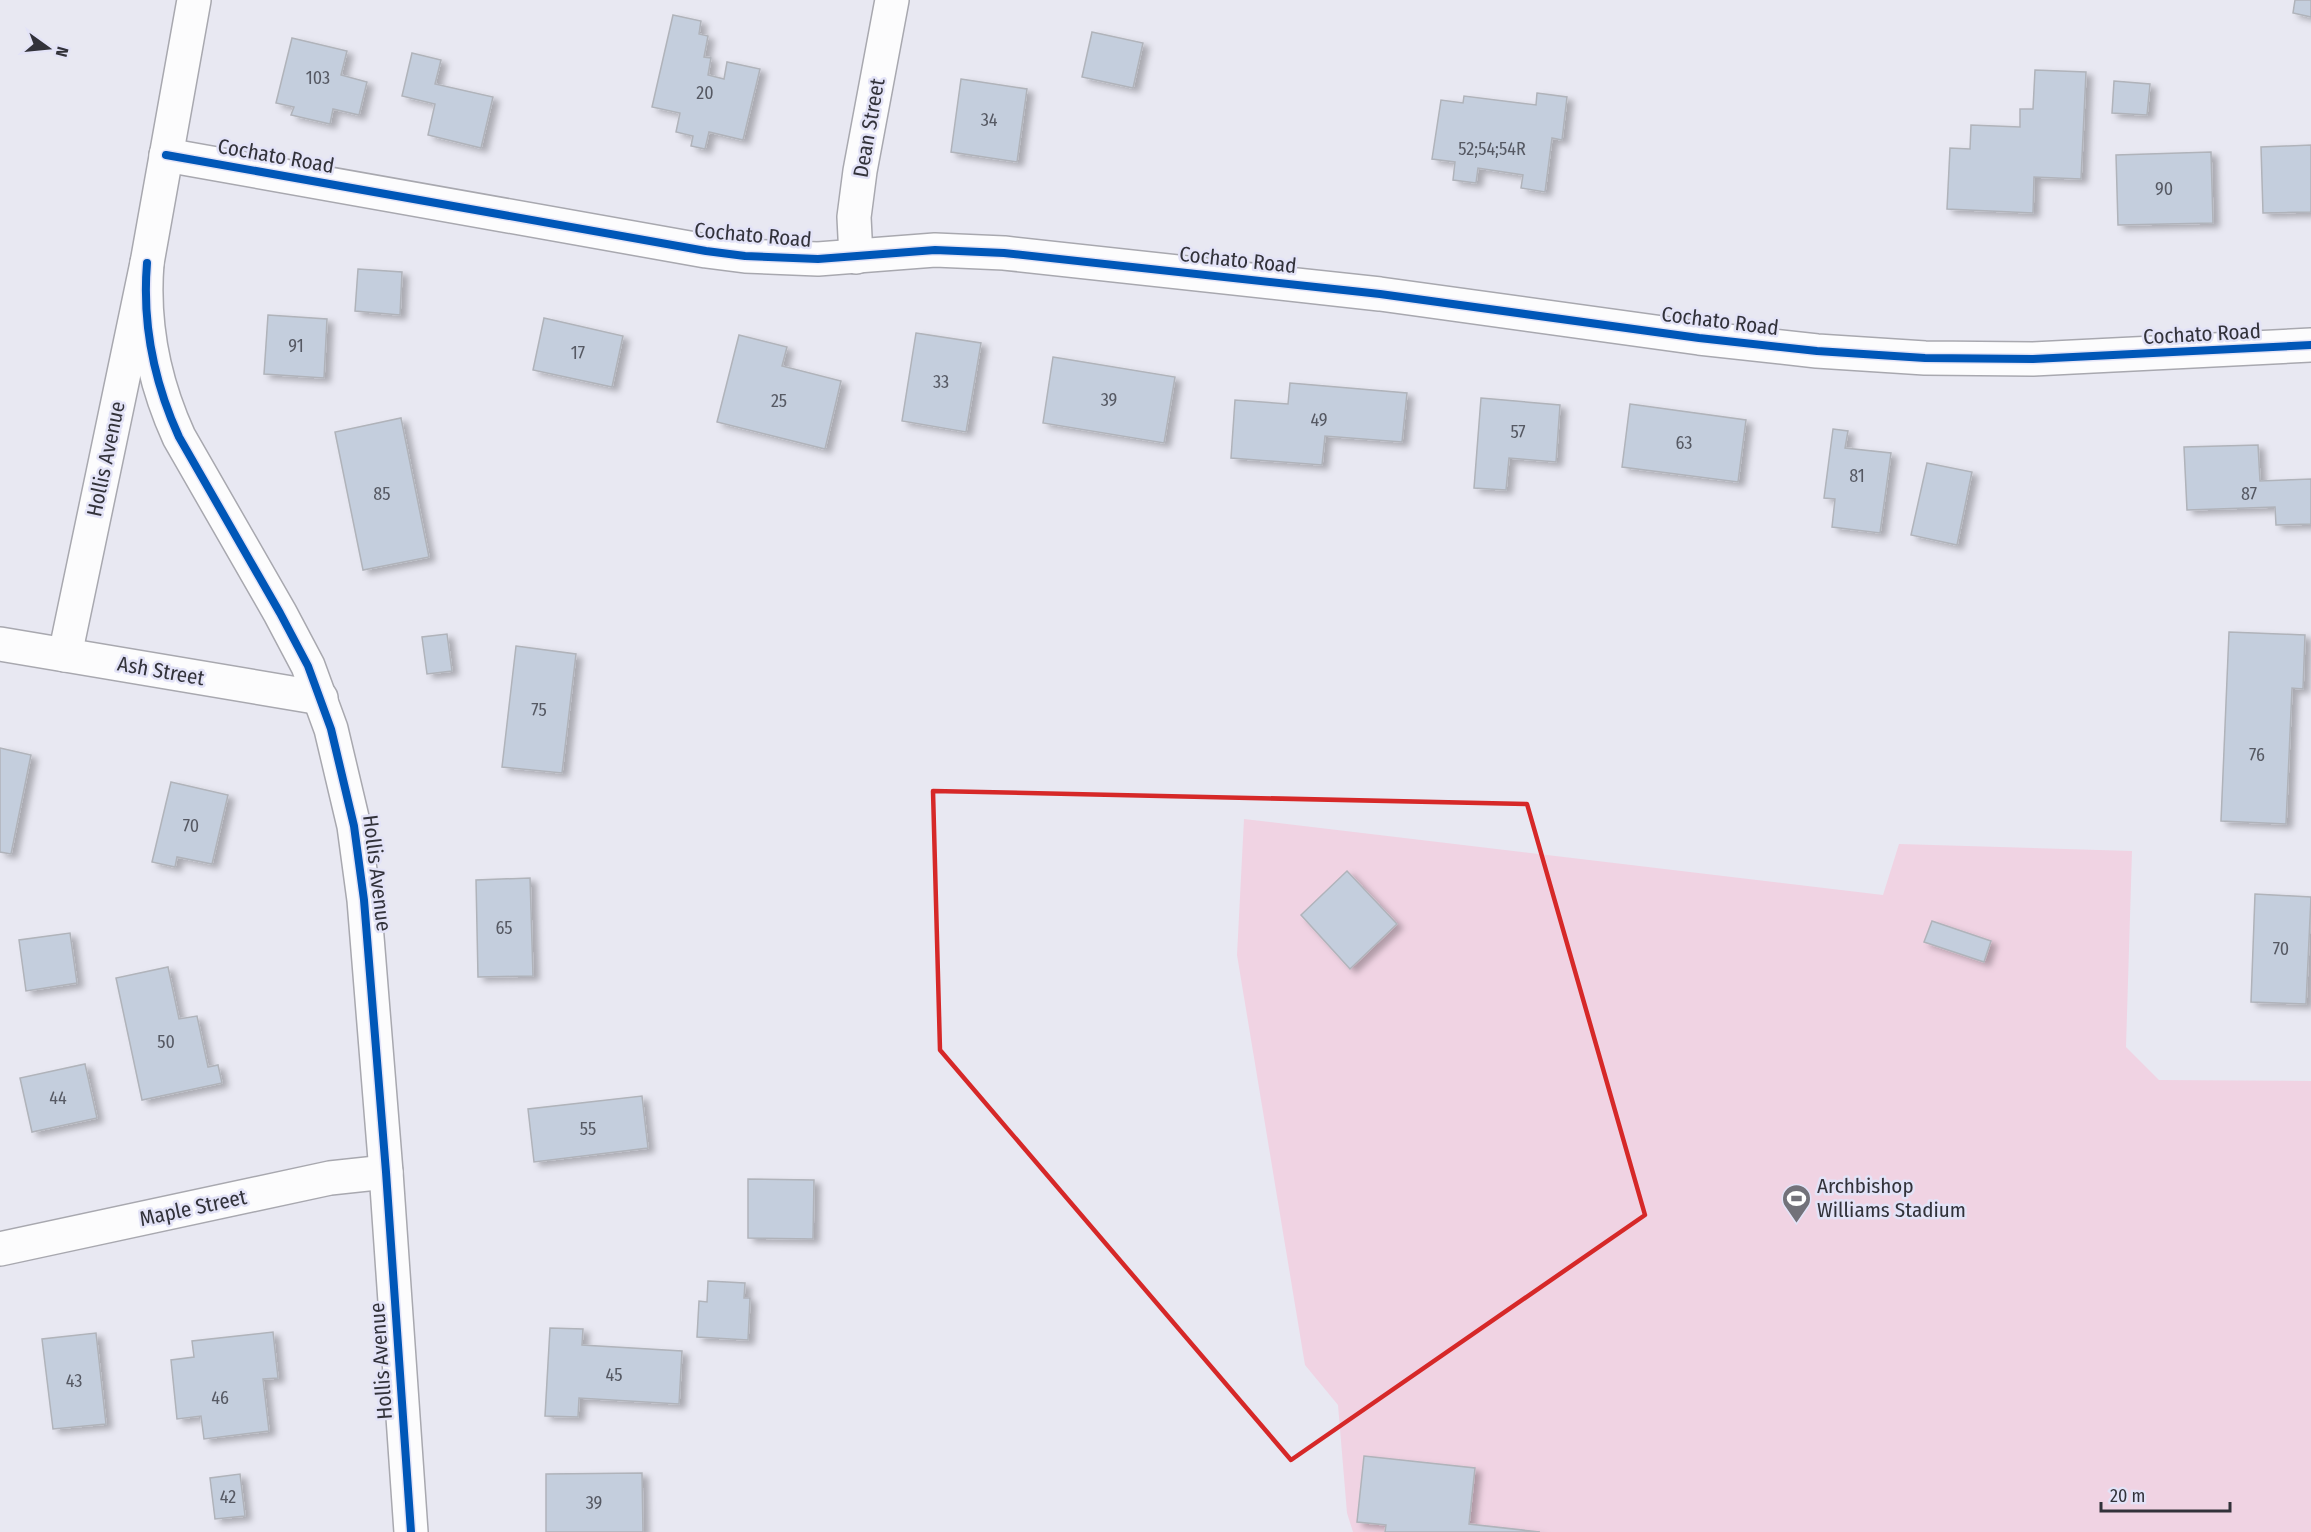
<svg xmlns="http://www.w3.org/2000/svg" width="2311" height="1532" font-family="'Fira Sans Condensed',sans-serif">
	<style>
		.green { fill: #f0d3e3 }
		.building { fill: #c4cedd; stroke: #b0b3ba; stroke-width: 1.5; filter: url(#shadow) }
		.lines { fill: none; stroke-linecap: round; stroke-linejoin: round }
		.street-casing { stroke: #a8a8af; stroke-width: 36 }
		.street { stroke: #fcfcfd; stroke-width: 33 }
		.cycleway-casing { stroke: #e3e3f7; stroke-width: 11 }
		.cycleway { stroke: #0057b8; stroke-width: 8 }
		.marked { fill: none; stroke: #d62828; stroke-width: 4.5; stroke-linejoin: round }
		.labels { text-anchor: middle; stroke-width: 5; stroke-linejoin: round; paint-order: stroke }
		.number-label { font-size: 18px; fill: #565963 }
		.street-label { font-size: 21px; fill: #32323a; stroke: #e3e3f7 }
		.poi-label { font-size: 21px; fill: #32323a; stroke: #e3e3f7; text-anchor: start }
	</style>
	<defs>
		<filter id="shadow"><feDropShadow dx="6" dy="4" stdDeviation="3" flood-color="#0004"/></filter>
	</defs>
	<rect width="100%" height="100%" fill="#e8e8f2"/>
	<path class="green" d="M 1244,819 L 1883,895 L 1899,844 L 2132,851 L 2126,1047 L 2159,1080 L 2311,1081 L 2311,1532 L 1353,1532 L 1347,1513 L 1338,1405 L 1305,1365 L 1237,955 Z"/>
	<g class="building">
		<path d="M 2295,0 L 2311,0 L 2311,17 L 2293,13 Z"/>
		<path d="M 673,15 L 701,21 L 699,34 L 708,36 L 704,57 L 711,58 L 708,75 L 724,79 L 727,62 L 760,69 L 743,140 L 709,132 L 705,149 L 691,146 L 693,136 L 676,132 L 680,113 L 652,107 Z"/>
		<path d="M 1092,32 L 1143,43 L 1133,88 L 1082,77 Z"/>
		<path d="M 292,38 L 347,51 L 341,75 L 367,82 L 359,115 L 333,109 L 330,124 L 291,115 L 294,107 L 276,103 Z"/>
		<path d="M 412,53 L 441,60 L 435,84 L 493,97 L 481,148 L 428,135 L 435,104 L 402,96 Z"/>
		<path d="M 2035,70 L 2086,72 L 2081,179 L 2034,177 L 2033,213 L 1947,209 L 1950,148 L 1970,149 L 1971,125 L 2020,127 L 2020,109 L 2033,109 Z"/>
		<path d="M 961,79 L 1027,89 L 1017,162 L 951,152 Z"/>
		<path d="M 2114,81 L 2150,84 L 2147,115 L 2112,113 Z"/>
		<path d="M 1537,93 L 1567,97 L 1562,140 L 1552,138 L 1545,192 L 1521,188 L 1523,175 L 1478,168 L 1476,183 L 1453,180 L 1455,162 L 1432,159 L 1441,100 L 1463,103 L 1464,96 L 1536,105 Z"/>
		<path d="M 2311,145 L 2311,212 L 2263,213 L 2261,147 Z"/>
		<path d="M 2211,152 L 2213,223 L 2118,225 L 2116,155 Z"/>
		<path d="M 358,269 L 402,272 L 400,315 L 355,311 Z"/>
		<path d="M 268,315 L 327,319 L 324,378 L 264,374 Z"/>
		<path d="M 544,318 L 623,336 L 612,387 L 533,370 Z"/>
		<path d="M 916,333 L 981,343 L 966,432 L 902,421 Z"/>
		<path d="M 739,335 L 787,347 L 782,366 L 841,381 L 825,449 L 717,422 Z"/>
		<path d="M 1053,357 L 1175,377 L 1164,443 L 1043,423 Z"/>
		<path d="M 1290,383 L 1407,393 L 1402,442 L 1325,436 L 1322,465 L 1231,458 L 1235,400 L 1288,404 Z"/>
		<path d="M 1481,398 L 1560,405 L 1556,462 L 1509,458 L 1506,490 L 1474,488 Z"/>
		<path d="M 1630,404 L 1746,420 L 1738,482 L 1622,467 Z"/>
		<path d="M 401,418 L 429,557 L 363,570 L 335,432 Z"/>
		<path d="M 1833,429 L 1848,431 L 1845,448 L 1891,453 L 1880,533 L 1832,527 L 1835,499 L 1824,498 Z"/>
		<path d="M 2258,445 L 2260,481 L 2311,479 L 2311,524 L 2276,525 L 2275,507 L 2187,510 L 2184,447 Z"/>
		<path d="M 1927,463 L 1972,472 L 1957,545 L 1911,535 Z"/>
		<path d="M 2229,632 L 2305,635 L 2303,689 L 2292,688 L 2286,824 L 2221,821 Z"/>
		<path d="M 447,634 L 452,671 L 427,674 L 422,637 Z"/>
		<path d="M 516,646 L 576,654 L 562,773 L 502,767 Z"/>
		<path d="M 0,748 L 31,755 L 11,854 L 0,852 Z"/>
		<path d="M 171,782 L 228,795 L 212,864 L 177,857 L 175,867 L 152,862 Z"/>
		<path d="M 1347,871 L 1397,924 L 1350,969 L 1301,915 Z"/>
		<path d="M 530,878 L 533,976 L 478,977 L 476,880 Z"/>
		<path d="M 2255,894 L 2311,897 L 2306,1004 L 2251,1002 Z"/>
		<path d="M 1932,921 L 1991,941 L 1984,962 L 1924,942 Z"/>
		<path d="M 70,933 L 77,983 L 26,991 L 19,940 Z"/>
		<path d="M 168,967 L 179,1019 L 197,1016 L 208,1067 L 218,1065 L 222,1083 L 142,1100 L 116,978 Z"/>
		<path d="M 85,1064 L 97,1118 L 32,1132 L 20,1078 Z"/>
		<path d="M 642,1096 L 648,1148 L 534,1162 L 528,1109 Z"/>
		<path d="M 748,1179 L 814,1180 L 813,1239 L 748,1238 Z"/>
		<path d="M 708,1281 L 745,1283 L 744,1298 L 750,1298 L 748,1340 L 697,1337 L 699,1301 L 707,1302 Z"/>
		<path d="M 550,1328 L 583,1329 L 582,1345 L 682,1351 L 679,1404 L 579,1398 L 578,1417 L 545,1416 Z"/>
		<path d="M 273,1332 L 278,1378 L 263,1379 L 269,1431 L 204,1439 L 201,1416 L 177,1419 L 171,1360 L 194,1357 L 192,1341 Z"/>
		<path d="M 96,1333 L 106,1424 L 53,1429 L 42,1339 Z"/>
		<path d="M 1364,1456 L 1475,1468 L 1469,1524 L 1540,1532 L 1385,1532 L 1386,1525 L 1357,1522 Z"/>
		<path d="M 642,1473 L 643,1532 L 546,1532 L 546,1474 Z"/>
		<path d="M 240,1474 L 245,1516 L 215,1519 L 210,1478 Z"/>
	</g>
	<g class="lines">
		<defs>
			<g id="street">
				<path d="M 166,155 L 706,251 L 745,256 L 818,259 L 935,250 L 1004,253 L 1380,294 L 1699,338 L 1817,351 L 1925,358 L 2033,359 L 2311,345"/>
				<path d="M 856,257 L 854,217 L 860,171 L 892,0"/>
				<path d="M 147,263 C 142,324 154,382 179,437 L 280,613 L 308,666 L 331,729 L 354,826 L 364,900 L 386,1172 L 411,1532"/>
				<path d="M 0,644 L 321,698"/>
				<path d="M 65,655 L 147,263 L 194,0"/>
				<path d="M 0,1249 L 330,1178 L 386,1172"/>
			</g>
		</defs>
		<use href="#street" class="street-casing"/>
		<use href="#street" class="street"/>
		<defs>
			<g id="cycleway">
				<path d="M 166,155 L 706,251 L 745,256 L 818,259 L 935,250 L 1004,253 L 1380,294 L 1699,338 L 1817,351 L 1925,358 L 2033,359 L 2311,345"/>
				<path d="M 147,263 C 142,324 154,382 179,437 L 280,613 L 308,666 L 331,729 L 354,826 L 364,900 L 386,1172 L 411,1532"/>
			</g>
		</defs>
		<use href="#cycleway" class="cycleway-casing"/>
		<use href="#cycleway" class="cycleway"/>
	</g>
	<path class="marked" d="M 933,791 L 1527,804 L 1645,1215 L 1291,1460 L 940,1050 Z"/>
	<defs>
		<symbol id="stadium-pin" viewBox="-11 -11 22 30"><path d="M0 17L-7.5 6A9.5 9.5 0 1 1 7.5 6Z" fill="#72727a" stroke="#e3e3f7"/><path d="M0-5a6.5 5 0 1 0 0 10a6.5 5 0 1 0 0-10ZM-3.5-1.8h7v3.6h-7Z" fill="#fff"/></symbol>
	</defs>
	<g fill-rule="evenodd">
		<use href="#stadium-pin" x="1780" y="1182" width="33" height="45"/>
	</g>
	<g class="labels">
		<g class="number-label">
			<text x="318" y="84">103</text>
			<text x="705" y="99">20</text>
			<text x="989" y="126">34</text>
			<text x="1492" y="155">52;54;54R</text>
			<text x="2164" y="195">90</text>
			<text x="296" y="352">91</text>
			<text x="578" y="359">17</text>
			<text x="941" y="388">33</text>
			<text x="1109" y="406">39</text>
			<text x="779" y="407">25</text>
			<text x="1319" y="426">49</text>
			<text x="1518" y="438">57</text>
			<text x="1684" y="449">63</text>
			<text x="1857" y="482">81</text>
			<text x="382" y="500">85</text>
			<text x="2249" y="500">87</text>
			<text x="539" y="716">75</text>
			<text x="2257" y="761">76</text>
			<text x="191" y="832">70</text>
			<text x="504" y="934">65</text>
			<text x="2281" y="955">70</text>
			<text x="166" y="1048">50</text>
			<text x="58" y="1104">44</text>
			<text x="588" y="1135">55</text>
			<text x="614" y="1381">45</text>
			<text x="74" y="1387">43</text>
			<text x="220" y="1404">46</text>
			<text x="228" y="1503">42</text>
			<text x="594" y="1509">39</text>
		</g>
		<g class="street-label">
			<text transform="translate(869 128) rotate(-80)" y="7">Dean Street</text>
			<text transform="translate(276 156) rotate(10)" y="7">Cochato Road</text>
			<text transform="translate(753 235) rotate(5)" y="7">Cochato Road</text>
			<text transform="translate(1238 260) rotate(6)" y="7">Cochato Road</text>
			<text transform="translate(1720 321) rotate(7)" y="7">Cochato Road</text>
			<text transform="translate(2202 334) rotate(-3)" y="7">Cochato Road</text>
			<text transform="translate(106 459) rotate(-78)" y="7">Hollis Avenue</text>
			<text transform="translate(161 671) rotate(10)" y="7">Ash Street</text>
			<text transform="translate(377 873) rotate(83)" y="7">Hollis Avenue</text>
			<text transform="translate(193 1208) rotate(-12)" y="7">Maple Street</text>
			<text transform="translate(381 1361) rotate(-94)" y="7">Hollis Avenue</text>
		</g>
		<g class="poi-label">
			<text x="1817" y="1193">Archbishop<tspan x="1817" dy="24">Williams Stadium</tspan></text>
		</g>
	</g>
	<g transform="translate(48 48) rotate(105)" stroke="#e3e3f7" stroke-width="4.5" paint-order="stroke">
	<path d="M0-4.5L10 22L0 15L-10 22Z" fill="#32323a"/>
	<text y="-9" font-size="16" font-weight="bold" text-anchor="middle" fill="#32323a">N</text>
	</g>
	<path d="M2101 1502v9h129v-9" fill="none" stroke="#32323a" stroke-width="3"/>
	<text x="2110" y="1502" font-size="18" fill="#32323a" stroke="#e3e3f7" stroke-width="4.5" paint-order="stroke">20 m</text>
</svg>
